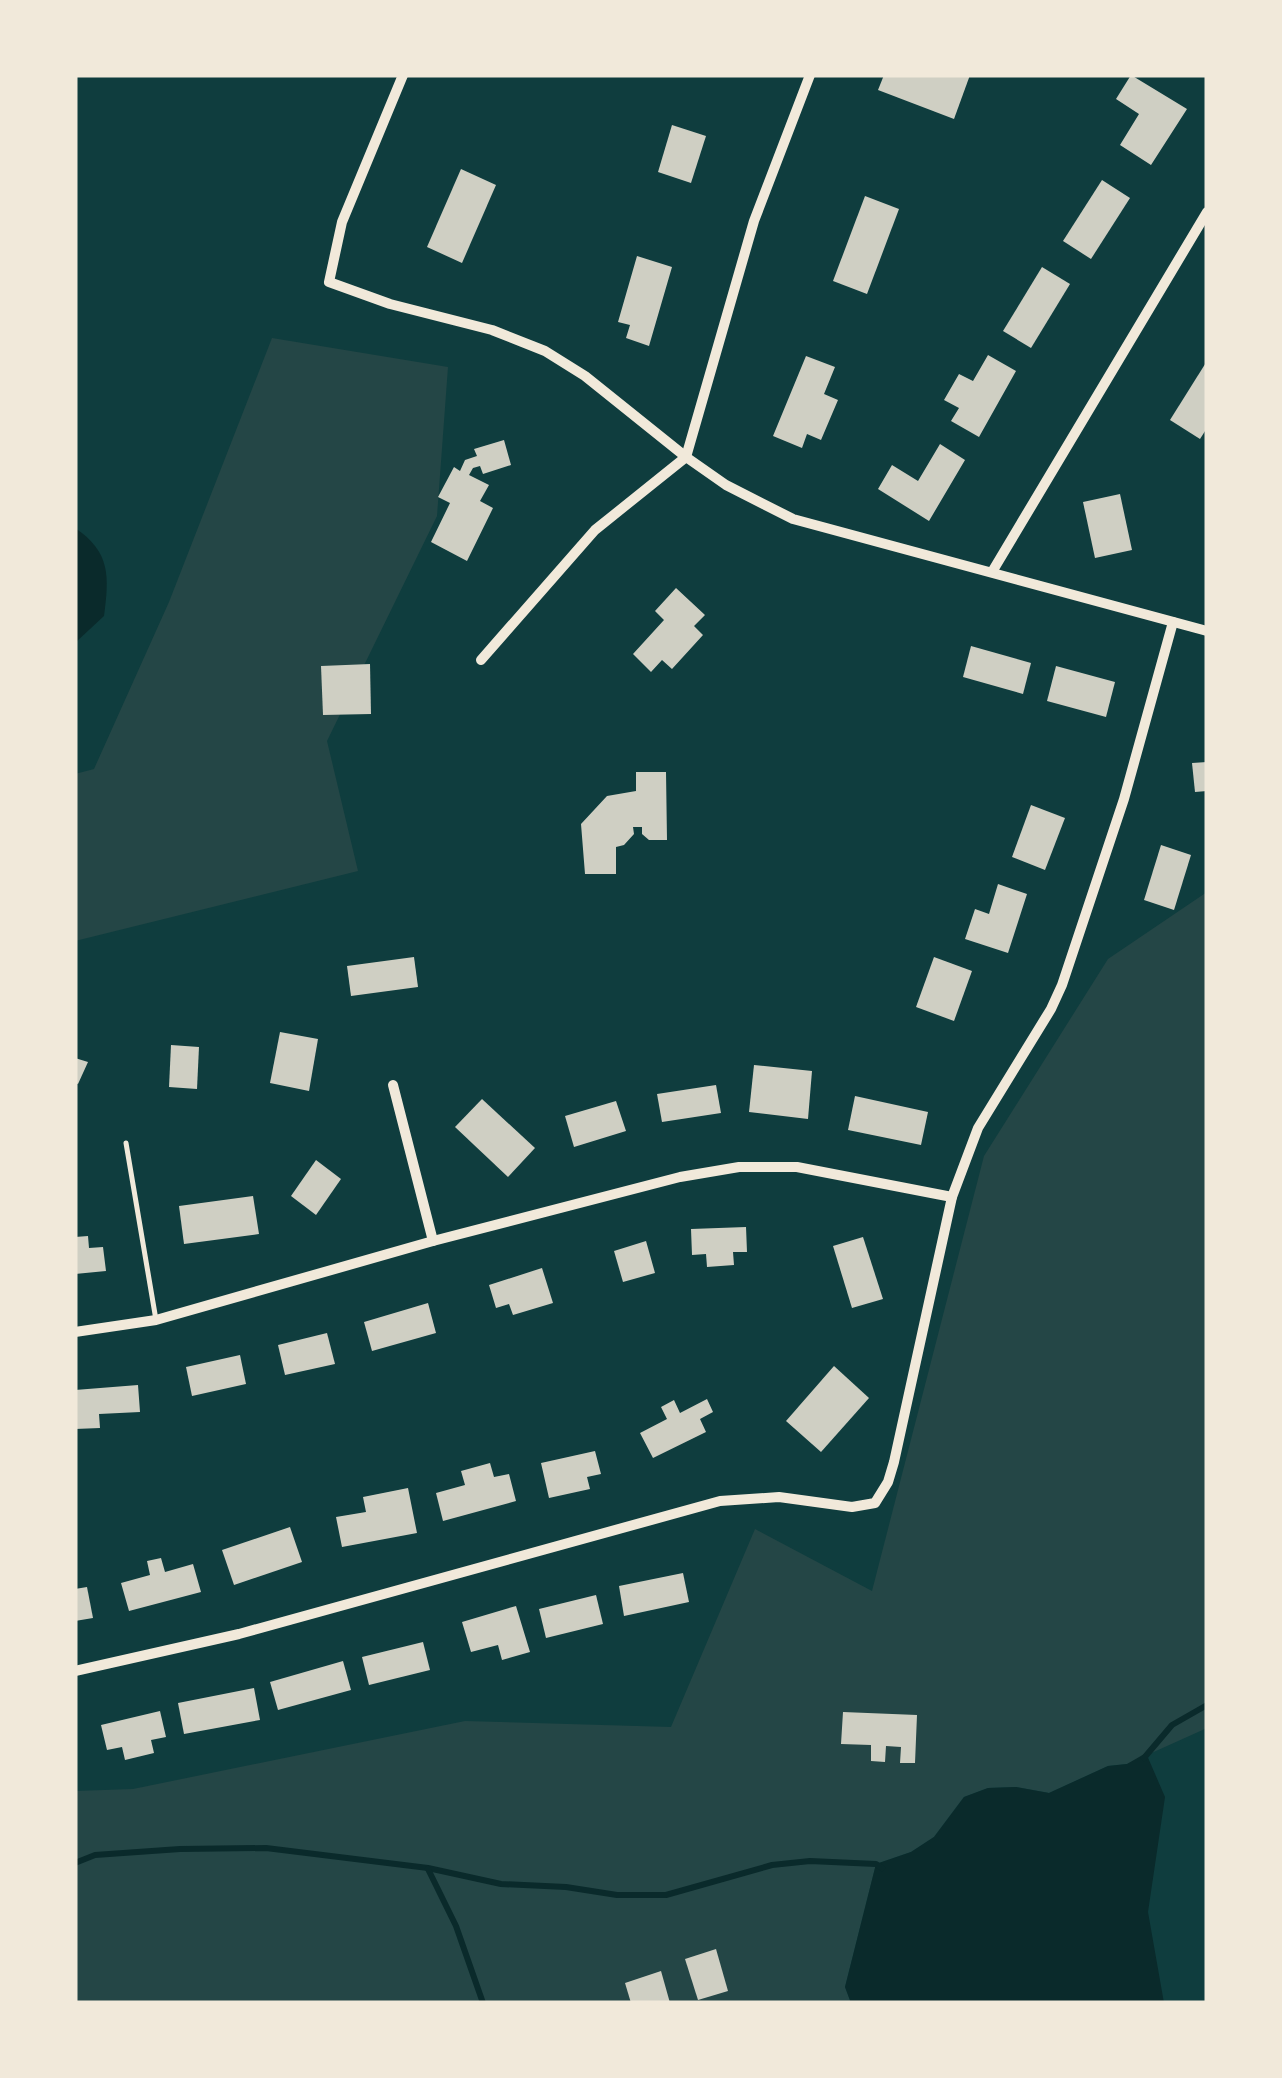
<svg xmlns="http://www.w3.org/2000/svg" width="1282" height="2078" font-family="Signika,sans-serif">
	<style>
		.green { fill: #244646 }
		.water { fill: #0a2a2b }
		.lines { fill: none; stroke-linecap: round; stroke-linejoin: round }
		.stream { stroke: #0a2a2b; stroke-width: 6 }
		.building { fill: #cfcfc3 }
		.service { stroke: #f1e9da; stroke-width: 5 }
		.minor { stroke: #f1e9da; stroke-width: 10 }
	</style>
	<rect width="100%" height="100%" fill="#0f3d3e"/>
	<g class="green">
		<path d="M 272,338 L 448,367 L 437,516 L 327,741 L 358,871 L 75,941 L 75,774 L 94,769 L 169,602 Z"/>
		<path d="M 1207,892 L 1207,1728 L 1127,1764 L 1108,1766 L 1049,1793 L 1016,1787 L 988,1788 L 964,1797 L 934,1837 L 911,1852 L 876,1864 L 845,1987 L 851,2003 L 75,2003 L 75,1791 L 133,1789 L 465,1721 L 671,1727 L 755,1529 L 872,1591 L 984,1156 L 1108,959 Z"/>
	</g>
	<g class="water">
		<path d="M 75,528 C 111,552 109,577 104,616 L 75,643 Z"/>
		<path d="M 1146,1753 L 1165,1797 L 1148,1912 L 1164,2003 L 851,2003 L 845,1987 L 876,1864 L 911,1852 L 934,1837 L 964,1797 L 988,1788 L 1016,1787 L 1049,1793 L 1108,1766 L 1127,1764 Z"/>
	</g>
	<g class="lines">
		<g class="stream">
			<path d="M 1144,1758 L 1172,1725 L 1207,1705"/>
			<path d="M 75,1863 L 95,1855 L 180,1849 L 266,1848 L 428,1868 L 501,1884 L 566,1887 L 617,1895 L 666,1895 L 772,1865 L 810,1861 L 876,1864 L 882,1868"/>
			<path d="M 428,1869 L 456,1926 L 483,2003"/>
		</g>
	</g>
	<g class="building">
		<path d="M 884,75 L 970,75 L 954,119 L 878,90 Z"/>
		<path d="M 1131,75 L 1187,109 L 1151,165 L 1120,145 L 1139,114 L 1116,99 Z"/>
		<path d="M 672,125 L 706,136 L 691,183 L 658,172 Z"/>
		<path d="M 461,169 L 496,185 L 462,263 L 427,247 Z"/>
		<path d="M 1102,180 L 1130,198 L 1091,259 L 1063,241 Z"/>
		<path d="M 865,196 L 899,209 L 867,294 L 833,281 Z"/>
		<path d="M 637,256 L 672,267 L 649,346 L 626,338 L 630,325 L 618,322 Z"/>
		<path d="M 1042,267 L 1070,284 L 1031,348 L 1003,331 Z"/>
		<path d="M 988,355 L 1016,371 L 979,437 L 951,421 L 959,408 L 944,400 L 959,374 L 973,381 Z"/>
		<path d="M 806,356 L 835,367 L 824,394 L 838,400 L 821,440 L 807,434 L 802,448 L 773,436 Z"/>
		<path d="M 1207,361 L 1207,428 L 1200,439 L 1170,420 Z"/>
		<path d="M 504,440 L 511,465 L 483,474 L 480,466 L 473,468 L 469,475 L 489,485 L 480,501 L 493,508 L 467,561 L 431,542 L 450,503 L 438,497 L 454,467 L 460,471 L 465,460 L 477,456 L 474,449 Z"/>
		<path d="M 940,444 L 965,460 L 929,521 L 878,489 L 892,465 L 918,481 Z"/>
		<path d="M 1120,494 L 1132,550 L 1095,558 L 1083,502 Z"/>
		<path d="M 676,588 L 705,615 L 694,626 L 703,635 L 672,669 L 662,660 L 651,672 L 633,654 L 664,620 L 655,611 Z"/>
		<path d="M 971,646 L 1031,663 L 1023,694 L 963,677 Z"/>
		<path d="M 370,664 L 371,714 L 323,715 L 321,666 Z"/>
		<path d="M 1056,666 L 1115,682 L 1106,717 L 1047,701 Z"/>
		<path d="M 1207,762 L 1207,791 L 1195,792 L 1192,763 Z"/>
		<path d="M 636,772 L 666,772 L 667,840 L 649,840 L 642,834 L 642,827 L 633,827 L 634,834 L 624,845 L 616,847 L 616,874 L 585,874 L 581,824 L 607,796 L 636,791 Z"/>
		<path d="M 1031,805 L 1065,818 L 1045,870 L 1012,857 Z"/>
		<path d="M 1161,845 L 1191,855 L 1174,910 L 1144,900 Z"/>
		<path d="M 998,884 L 1027,894 L 1008,953 L 965,939 L 975,909 L 989,914 Z"/>
		<path d="M 414,957 L 418,987 L 351,996 L 347,966 Z"/>
		<path d="M 934,957 L 972,971 L 954,1021 L 916,1007 Z"/>
		<path d="M 280,1032 L 318,1039 L 309,1091 L 270,1083 Z"/>
		<path d="M 171,1045 L 199,1047 L 197,1089 L 169,1087 Z"/>
		<path d="M 75,1058 L 88,1062 L 78,1084 L 75,1083 Z"/>
		<path d="M 754,1065 L 812,1071 L 808,1119 L 749,1112 Z"/>
		<path d="M 716,1085 L 721,1113 L 662,1122 L 657,1094 Z"/>
		<path d="M 855,1096 L 928,1112 L 921,1145 L 848,1130 Z"/>
		<path d="M 482,1099 L 535,1148 L 508,1177 L 455,1127 Z"/>
		<path d="M 616,1101 L 626,1131 L 574,1147 L 565,1116 Z"/>
		<path d="M 316,1160 L 341,1179 L 316,1215 L 291,1196 Z"/>
		<path d="M 253,1196 L 259,1234 L 184,1244 L 179,1206 Z"/>
		<path d="M 746,1227 L 747,1252 L 733,1252 L 734,1265 L 707,1267 L 706,1254 L 692,1255 L 691,1229 Z"/>
		<path d="M 88,1236 L 89,1248 L 103,1247 L 106,1271 L 75,1274 L 75,1237 Z"/>
		<path d="M 863,1237 L 883,1299 L 852,1308 L 833,1246 Z"/>
		<path d="M 646,1241 L 655,1273 L 623,1282 L 614,1251 Z"/>
		<path d="M 542,1268 L 553,1303 L 513,1315 L 509,1304 L 496,1308 L 489,1285 Z"/>
		<path d="M 428,1303 L 436,1333 L 372,1351 L 364,1322 Z"/>
		<path d="M 327,1333 L 335,1364 L 285,1375 L 278,1345 Z"/>
		<path d="M 240,1355 L 246,1384 L 192,1396 L 186,1367 Z"/>
		<path d="M 834,1366 L 869,1398 L 821,1452 L 786,1421 Z"/>
		<path d="M 138,1385 L 140,1412 L 99,1414 L 100,1428 L 75,1429 L 75,1390 Z"/>
		<path d="M 707,1399 L 713,1412 L 700,1419 L 706,1432 L 653,1458 L 640,1433 L 667,1419 L 661,1407 L 674,1400 L 680,1413 Z"/>
		<path d="M 595,1451 L 601,1474 L 587,1477 L 590,1489 L 549,1498 L 541,1463 Z"/>
		<path d="M 490,1463 L 494,1477 L 509,1474 L 516,1501 L 443,1521 L 436,1493 L 465,1485 L 461,1471 Z"/>
		<path d="M 408,1488 L 417,1533 L 342,1547 L 336,1517 L 366,1512 L 363,1497 Z"/>
		<path d="M 290,1527 L 302,1562 L 234,1585 L 222,1550 Z"/>
		<path d="M 161,1558 L 165,1572 L 193,1564 L 201,1592 L 129,1611 L 121,1583 L 150,1575 L 147,1561 Z"/>
		<path d="M 683,1573 L 689,1602 L 624,1616 L 619,1586 Z"/>
		<path d="M 87,1587 L 93,1618 L 75,1621 L 75,1589 Z"/>
		<path d="M 596,1595 L 603,1624 L 546,1638 L 539,1609 Z"/>
		<path d="M 516,1606 L 530,1652 L 502,1660 L 498,1645 L 471,1652 L 462,1622 Z"/>
		<path d="M 423,1642 L 430,1670 L 369,1685 L 362,1657 Z"/>
		<path d="M 343,1661 L 351,1690 L 278,1710 L 270,1682 Z"/>
		<path d="M 254,1688 L 260,1720 L 184,1734 L 178,1703 Z"/>
		<path d="M 160,1711 L 166,1737 L 151,1740 L 154,1753 L 125,1760 L 122,1747 L 107,1750 L 101,1725 Z"/>
		<path d="M 843,1712 L 917,1715 L 915,1763 L 900,1763 L 901,1747 L 886,1746 L 885,1762 L 871,1761 L 871,1745 L 841,1744 Z"/>
		<path d="M 716,1949 L 728,1991 L 698,2000 L 685,1959 Z"/>
		<path d="M 661,1971 L 670,2003 L 631,2003 L 625,1983 Z"/>
	</g>
	<g class="lines">
		<path class="service" d="M 126,1143 L 156,1320"/>
		<g class="minor">
			<path d="M 403,75 L 342,222 L 329,282 L 390,304 L 492,330 L 545,351 L 585,376 L 686,457 L 726,485 L 793,519 L 1207,631"/>
			<path d="M 992,572 L 1207,212"/>
			<path d="M 481,660 L 595,530 L 686,457 L 754,221 L 810,75"/>
			<path d="M 393,1085 L 433,1241"/>
			<path d="M 75,1332 L 156,1320 L 433,1241 L 680,1177 L 739,1167 L 797,1167 L 952,1197"/>
			<path d="M 75,1671 L 239,1634 L 720,1501 L 779,1497 L 852,1507 L 875,1503 L 888,1482 L 894,1462 L 952,1197 L 978,1128 L 1051,1009 L 1062,985 L 1124,799 L 1173,622"/>
		</g>
	</g>
	<rect width="1282" height="2078" fill="none" stroke="#f1e9da" stroke-width="155"/>
</svg>
